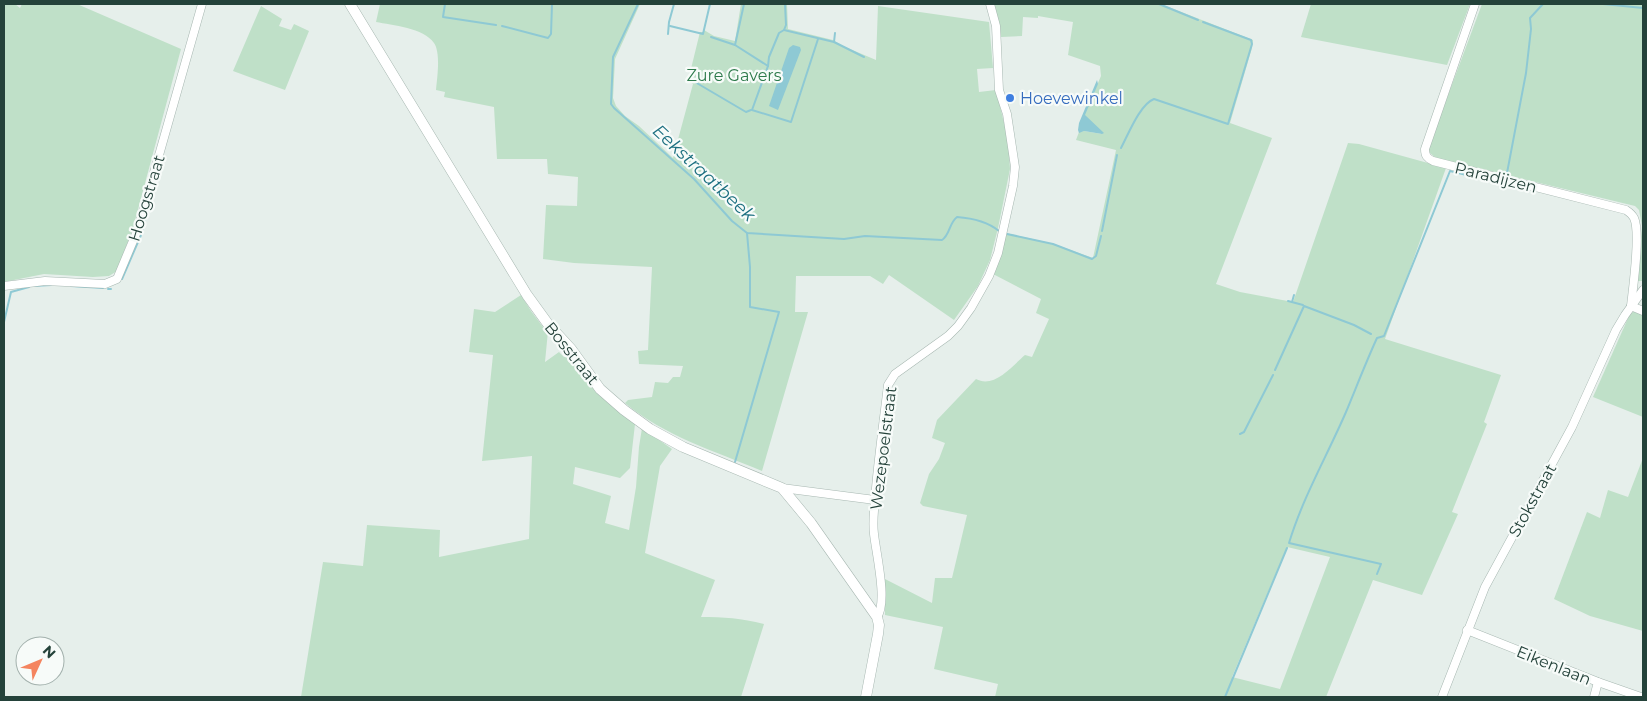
<svg xmlns="http://www.w3.org/2000/svg" width="1647" height="701" font-family="Montserrat,sans-serif">
	<style>
		.green { fill: #bfe0c8; fill-rule: evenodd }
		.water { fill: #8ec9d4 }
		.lines { fill: none; stroke-linecap: round; stroke-linejoin: round }
		.stream { stroke: #8ec9d4; stroke-width: 2 }
		.minor-casing { stroke: #a8b8b2; stroke-width: 9 }
		.tertiary-casing { stroke: #a8b8b2; stroke-width: 11 }
		.minor { stroke: #fff; stroke-width: 8 }
		.tertiary { stroke: #fff; stroke-width: 10 }
		.shop-dot { fill: #3f7fe0; stroke: #f7fbf9; stroke-width: 2 }
		.labels { text-anchor: middle; stroke-width: 4.5; stroke-linejoin: round; paint-order: stroke }
		.park-label { font-size: 16px; fill: #2d7a4b; stroke: #f7fbf9 }
		.shop-label { font-size: 16px; fill: #366cbe; stroke: #f7fbf9; text-anchor: start }
		.street-label { font-size: 16px; fill: #24423a; stroke: #f7fbf9 }
		.water-label { font-size: 18px; font-style: italic; fill: #1c6f80; stroke: #f7fbf9 }
	</style>
	<rect width="100%" height="100%" fill="#e6efeb"/>
	<g class="green">
		<path d="M 4,4 L 15,4 L 20,8 L 22,4 L 77,4 L 181,49 L 133,228 L 117,271 L 109,276 L 93,277 L 44,274 L 4,282 Z"/>
		<path d="M 380,4 L 640,4 L 615,59 L 613,98 L 616,106 L 625,116 L 639,126 L 673,158 L 693,84 L 688,81 L 700,32 L 703,32 L 704,30 L 714,36 L 735,41 L 741,4 L 787,4 L 788,29 L 833,40 L 843,46 L 876,60 L 878,6 L 989,22 L 993,68 L 977,69 L 979,92 L 996,90 L 1008,139 L 1010,169 L 998,228 L 990,260 L 978,286 L 954,320 L 889,275 L 883,284 L 870,276 L 796,276 L 795,312 L 808,312 L 762,471 C 715,451 664,436 625,403 L 628,400 L 652,397 L 655,382 L 668,383 L 673,377 L 680,377 L 683,366 L 639,364 L 638,351 L 648,350 L 652,267 L 574,263 L 543,259 L 546,205 L 577,206 L 578,177 L 548,174 L 547,159 L 497,159 L 494,107 L 444,97 L 445,92 L 436,90 C 437,79 441,53 434,43 C 424,28 392,25 376,22 Z"/>
		<path d="M 994,4 L 1161,4 L 1253,40 L 1252,48 L 1230,123 L 1272,138 L 1216,284 L 1240,292 L 1293,302 L 1348,143 L 1359,144 L 1446,168 L 1385,339 L 1501,375 L 1484,422 L 1487,424 L 1452,512 L 1458,514 L 1422,595 L 1373,580 L 1326,697 L 995,697 L 998,684 L 934,669 L 943,627 L 885,615 L 885,579 L 932,603 L 935,578 L 952,578 L 967,515 L 923,506 L 920,503 L 929,474 L 939,459 L 945,443 L 932,438 L 937,420 L 976,379 C 994,389 1012,366 1025,355 L 1032,357 L 1049,319 L 1036,313 L 1041,299 L 993,274 L 1006,233 L 1054,244 L 1093,258 L 1116,150 L 1076,140 L 1079,132 L 1084,131 L 1102,134 L 1084,115 L 1101,76 L 1100,66 L 1068,55 L 1073,22 L 1038,16 L 1038,18 L 1023,17 L 1022,36 L 1001,37 ZM 1287,547 L 1330,557 L 1280,689 L 1232,677 Z"/>
		<path d="M 1311,4 L 1470,4 L 1447,65 L 1301,37 Z"/>
		<path d="M 1482,4 L 1643,4 L 1643,281 L 1638,281 L 1637,278 L 1642,226 L 1639,210 L 1635,206 L 1436,158 L 1430,153 L 1428,149 Z"/>
		<path d="M 261,6 L 282,19 L 279,26 L 291,30 L 294,24 L 309,31 L 285,90 L 233,71 Z"/>
		<path d="M 521,295 L 531,311 L 546,331 L 548,331 L 545,362 L 559,352 L 564,357 L 569,354 L 569,356 L 588,381 L 635,424 L 630,468 L 620,478 L 575,467 L 573,484 L 611,496 L 605,523 L 629,530 L 636,487 L 639,447 L 642,428 L 672,449 L 660,466 L 645,553 L 715,580 L 701,617 C 724,617 741,618 764,624 L 741,697 L 301,697 L 323,562 L 363,566 L 367,525 L 440,530 L 439,557 L 529,539 L 532,456 L 482,461 L 493,355 L 469,352 L 474,309 L 495,312 Z"/>
		<path d="M 1636,311 L 1643,314 L 1643,417 L 1593,397 L 1629,316 L 1633,312 Z"/>
		<path d="M 1643,458 L 1643,631 L 1590,616 L 1554,599 L 1587,512 L 1600,518 L 1608,490 L 1628,497 Z"/>
	</g>
	<g class="water">
		<path d="M 793,45 L 800,47 L 801,50 L 778,110 L 769,106 L 789,48 Z"/>
		<path d="M 1097,80 L 1098,84 L 1085,115 L 1104,133 L 1102,134 L 1084,131 L 1079,133 L 1078,130 L 1079,123 Z"/>
	</g>
	<g class="lines">
		<g class="stream">
			<path d="M 445,4 L 443,17 L 496,25"/>
			<path d="M 638,4 L 613,57 L 611,104 L 614,108 L 694,179 L 732,221 L 747,233 L 844,239 L 865,236 L 942,240 C 950,235 949,223 957,217 C 971,218 988,222 999,231"/>
			<path d="M 785,4 L 786,25 L 784,30 L 779,33 L 769,57 L 768,66 L 752,110 L 791,122 L 818,39"/>
			<path d="M 1159,4 L 1198,20"/>
			<path d="M 1603,4 L 1643,8"/>
			<path d="M 502,26 L 548,38 L 551,34 L 552,4"/>
			<path d="M 670,26 L 703,34 L 710,4"/>
			<path d="M 784,30 L 834,42 L 864,57"/>
			<path d="M 668,34 L 669,22 L 674,4"/>
			<path d="M 711,37 L 735,45 L 768,66"/>
			<path d="M 834,42 L 835,33"/>
			<path d="M 735,45 L 744,4"/>
			<path d="M 695,82 L 746,112 L 751,110"/>
			<path d="M 1121,148 C 1128,135 1140,104 1154,99 L 1228,124 L 1252,44 L 1251,40 L 1203,22"/>
			<path d="M 1507,173 L 1526,73 L 1531,29 L 1530,18 L 1543,4"/>
			<path d="M 1102,231 L 1117,155"/>
			<path d="M 1007,234 L 1053,244 L 1092,259 L 1096,256 L 1101,236"/>
			<path d="M 122,279 L 141,235 L 158,173"/>
			<path d="M 33,286 L 51,285"/>
			<path d="M 71,286 L 103,288"/>
			<path d="M 108,289 L 111,289"/>
			<path d="M 1288,301 L 1303,305"/>
			<path d="M 1292,302 L 1294,295"/>
			<path d="M 4,322 L 11,292 L 29,287"/>
			<path d="M 1275,370 L 1304,306 L 1354,325 L 1371,334"/>
			<path d="M 1240,434 L 1244,432 L 1273,375"/>
			<path d="M 735,462 L 779,312 L 750,307 L 750,267 L 747,233"/>
			<path d="M 1377,574 L 1381,564 L 1289,543 C 1303,497 1327,456 1346,412 C 1356,388 1366,362 1377,338 L 1384,336 L 1450,171 L 1504,184"/>
			<path d="M 1225,697 L 1287,548"/>
		</g>
		<defs>
			<g id="minor">
				<path d="M 1475,4 L 1425,149 C 1425,156 1427,158 1433,161 L 1626,210 C 1629,212 1632,214 1634,218 C 1641,233 1633,287 1631,306"/>
				<path d="M 4,286 L 45,281 L 105,284 L 117,279 L 138,229 L 202,4"/>
				<path d="M 1631,306 L 1643,311"/>
				<path d="M 782,488 L 875,500"/>
				<path d="M 877,617 C 888,602 876,553 874,534 C 872,519 875,503 876,488 C 879,454 884,419 888,385 L 895,374 L 948,336 L 958,326 L 971,308 L 989,276 L 998,253 L 1013,186 L 1015,167 L 1007,114 L 999,90 L 996,26 L 990,4"/>
				<path d="M 1467,630 L 1598,682 L 1641,697"/>
				<path d="M 1442,697 L 1485,587 L 1572,427 L 1616,330 L 1625,315 L 1643,290"/>
				<path d="M 1594,697 L 1598,682"/>
			</g>
			<path id="tertiary" d="M 350,4 L 527,295 L 548,324 L 571,349 L 600,389 L 624,410 L 650,429 L 683,447 L 782,488 L 811,523 L 877,617 L 879,625 L 878,634 L 866,697"/>
		</defs>
		<use href="#minor" class="minor-casing"/>
		<use href="#tertiary" class="tertiary-casing"/>
		<use href="#minor" class="minor"/>
		<use href="#tertiary" class="tertiary"/>
	</g>
	<circle class="shop-dot" cx="1010" cy="98" r="5"/>
	<g class="labels">
		<g class="park-label">
			<text x="734" y="81">Zure Gavers</text>
		</g>
		<g class="shop-label">
			<text x="1020" y="104">Hoevewinkel</text>
		</g>
		<g class="street-label">
			<text transform="translate(1496 177) rotate(14)" y="6">Paradijzen</text>
			<text transform="translate(146 198) rotate(-73)" y="6">Hoogstraat</text>
			<text transform="translate(572 353) rotate(51)" y="6">Bosstraat</text>
			<text transform="translate(883 448) rotate(-83)" y="6">Wezepoelstraat</text>
			<text transform="translate(1532 500) rotate(-61)" y="6">Stokstraat</text>
			<text transform="translate(1554 665) rotate(22)" y="6">Eikenlaan</text>
		</g>
		<g class="water-label">
			<text transform="translate(704 173) rotate(43)" y="6">Eekstraatbeek</text>
		</g>
	</g>
	<rect width="1647" height="701" fill="none" stroke="#24423a" stroke-width="10"/>
	<g transform="translate(40 661) rotate(46)"><circle r="24" fill="#f7fbf9" stroke="#a3b1ad"/>
	<path d="M0-4L9 19L0 12L-9 19Z" fill="#f4845f"/>
	<text y="-8" font-size="14" font-weight="bold" text-anchor="middle" fill="#24423a">N</text>
	</g>
</svg>
